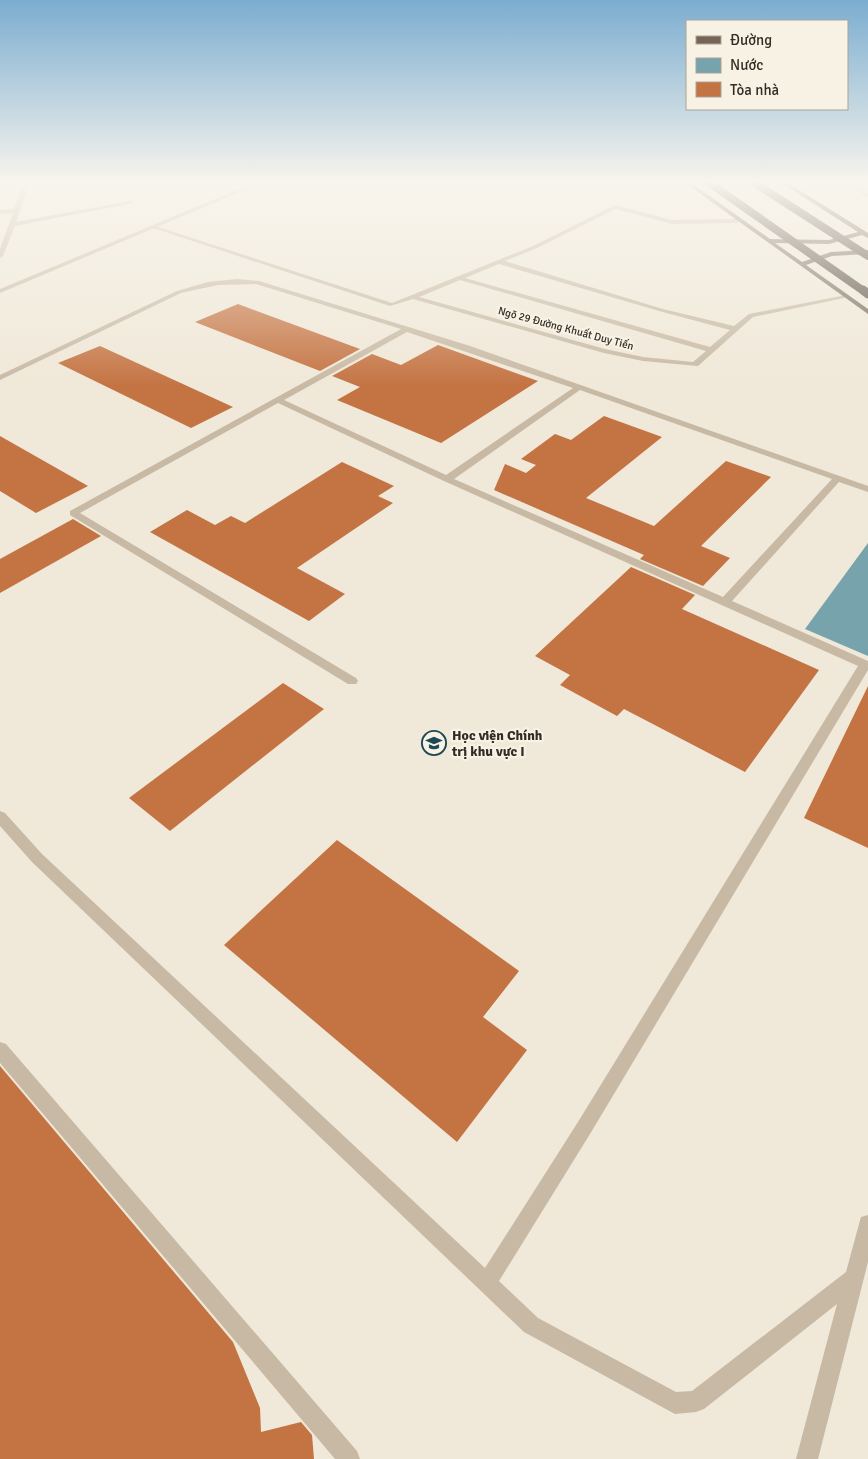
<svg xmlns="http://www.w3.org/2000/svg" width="868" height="1459" font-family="Signika,sans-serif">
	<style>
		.water { fill: #77a3ad }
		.building { fill: #c47342 }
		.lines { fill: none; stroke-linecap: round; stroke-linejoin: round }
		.lane { fill: #c8b9a4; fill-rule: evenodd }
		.street { fill: #c8b9a4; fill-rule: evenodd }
		.primary { fill: #756557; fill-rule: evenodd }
		.highway-bridge-far1 { stroke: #54473d; stroke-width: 8 }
		.highway-bridge { stroke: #54473d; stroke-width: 9 }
		.labels { text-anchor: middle; stroke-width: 4.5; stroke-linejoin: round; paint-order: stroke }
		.far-street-label { font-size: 11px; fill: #332c26; stroke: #f8f2e4 }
		.poi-label { font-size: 14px; font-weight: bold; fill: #332c26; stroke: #f8f2e4; text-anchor: start }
	</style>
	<rect width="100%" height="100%" fill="#f0e8d8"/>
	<path class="water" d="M 868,543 L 868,656 L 805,629 Z"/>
	<g class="building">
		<path d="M 238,304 L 360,349 L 320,371 L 195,322 Z"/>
		<path d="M 438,345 L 538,381 L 441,443 L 337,400 L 360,387 L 332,376 L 372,354 L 401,365 Z"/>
		<path d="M 100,346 L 233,407 L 191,428 L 58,363 Z"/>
		<path d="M 604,416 L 662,437 L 586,498 L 654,526 L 726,461 L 771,477 L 701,546 L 730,558 L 703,586 L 640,559 L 644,555 L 494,490 L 505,464 L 526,473 L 536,465 L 521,459 L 555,434 L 571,440 Z"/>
		<path d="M 0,436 L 88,486 L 36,513 L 0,491 Z"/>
		<path d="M 342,462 L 394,486 L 378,496 L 393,503 L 297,568 L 345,594 L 309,621 L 150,532 L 187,510 L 215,525 L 231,516 L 245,523 Z"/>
		<path d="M 73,519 L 101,536 L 0,593 L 0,559 Z"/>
		<path d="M 631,567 L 695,595 L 682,609 L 819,670 L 745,772 L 624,709 L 617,716 L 560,685 L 570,675 L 535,656 Z"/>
		<path d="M 283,683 L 324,709 L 170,831 L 129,798 Z"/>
		<path d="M 868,686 L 868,848 L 804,818 Z"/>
		<path d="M 337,840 L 519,971 L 483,1017 L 527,1050 L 457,1142 L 224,945 Z"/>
		<path d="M 0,1066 L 233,1342 L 260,1408 L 261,1432 L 301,1422 L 312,1435 L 314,1459 L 0,1459 Z"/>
	</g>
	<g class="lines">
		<g class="lane">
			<path d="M 848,182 L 853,182 L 868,193 L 868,197 L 848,185 Z"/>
			<path d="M 615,205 L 672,220 L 737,219 L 740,221 L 737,223 L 672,224 L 616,209 L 537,248 L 505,261 L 663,309 L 734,326 L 749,314 L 846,295 L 849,297 L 753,317 L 698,366 L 643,361 L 604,353 L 413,299 L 390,306 L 150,227 L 155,226 L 392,303 L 533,246 ZM 499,264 L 659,311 L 730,330 L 710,347 L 465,278 ZM 460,280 L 706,351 L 693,362 L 643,357 L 605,349 L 419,297 Z"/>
			<path d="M 237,279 L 259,281 L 467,345 L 868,486 L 868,492 L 839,482 L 732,601 L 868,661 L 868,670 L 590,1134 L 499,1281 L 538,1318 L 676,1392 L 692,1391 L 846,1272 L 859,1224 L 861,1217 L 868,1215 L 868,1262 L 818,1459 L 796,1459 L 837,1304 L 704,1409 L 696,1412 L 675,1414 L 524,1332 L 32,862 L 0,826 L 0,811 L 5,813 L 42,854 L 485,1268 L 578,1122 L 858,666 L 444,481 L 278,403 L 80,513 L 356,678 L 358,681 L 356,684 L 348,684 L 70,515 L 70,511 L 401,329 L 256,284 L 218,285 L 181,293 L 0,380 L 0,375 L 177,291 L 208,282 ZM 407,332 L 573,388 L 446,475 L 284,400 ZM 580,390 L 832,479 L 723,597 L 454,479 Z"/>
			<path d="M 0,1042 L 6,1044 L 357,1451 L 360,1459 L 335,1459 L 0,1063 Z"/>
		</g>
		<g class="street">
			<path d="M 24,182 L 30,182 L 16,222 L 130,201 L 133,203 L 15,226 L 3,256 L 0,258 L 0,249 L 13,213 L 0,214 L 0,210 L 14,209 Z"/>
			<path d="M 256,182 L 264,182 L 0,293 L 0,289 Z"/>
		</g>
		<path class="primary" d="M 684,182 L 690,182 L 770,239 L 829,240 L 858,232 L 780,182 L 786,182 L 868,233 L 868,238 L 862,235 L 829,244 L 775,243 L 802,262 L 831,252 L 868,250 L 868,254 L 832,256 L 806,265 L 868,309 L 868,314 Z"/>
		<g class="highway-bridge-far1">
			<path d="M 708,182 L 865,292"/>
			<path d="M 753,182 L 868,256"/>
		</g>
		<path class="highway-bridge" d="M 863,290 L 868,294"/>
	</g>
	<linearGradient id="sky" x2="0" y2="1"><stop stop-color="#7badd0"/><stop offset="0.47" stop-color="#f8f5ed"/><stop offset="1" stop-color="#f8f5ed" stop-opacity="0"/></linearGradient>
	<rect width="868" height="387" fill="url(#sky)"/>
	<defs>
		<symbol id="university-ring" viewBox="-11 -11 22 22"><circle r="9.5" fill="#f8f2e4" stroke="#1c4954" stroke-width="1.5"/><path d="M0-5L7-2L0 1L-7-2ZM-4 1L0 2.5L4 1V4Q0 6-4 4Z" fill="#1c4954"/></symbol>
	</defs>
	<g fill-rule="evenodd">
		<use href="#university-ring" x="420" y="729" width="28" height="28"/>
	</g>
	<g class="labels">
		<g class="far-street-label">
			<text transform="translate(566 328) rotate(15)" y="4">Ngõ 29 Đường Khuất Duy Tiến</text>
		</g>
		<g class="poi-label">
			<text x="452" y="740">Học viện Chính<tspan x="452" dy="16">trị khu vực I</tspan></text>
		</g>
	</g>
	<rect x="686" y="20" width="162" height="90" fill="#f8f2e4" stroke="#a9a398"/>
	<rect x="696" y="36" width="25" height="8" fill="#756557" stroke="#a9a398"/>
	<text x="730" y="45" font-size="15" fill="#332c26">Đường</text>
	<rect x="696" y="58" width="25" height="15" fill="#77a3ad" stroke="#a9a398"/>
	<text x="730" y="70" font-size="15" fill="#332c26">Nước</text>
	<rect x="696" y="82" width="25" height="15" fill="#c47342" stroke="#a9a398"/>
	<text x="730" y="95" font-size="15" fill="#332c26">Tòa nhà</text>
</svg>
